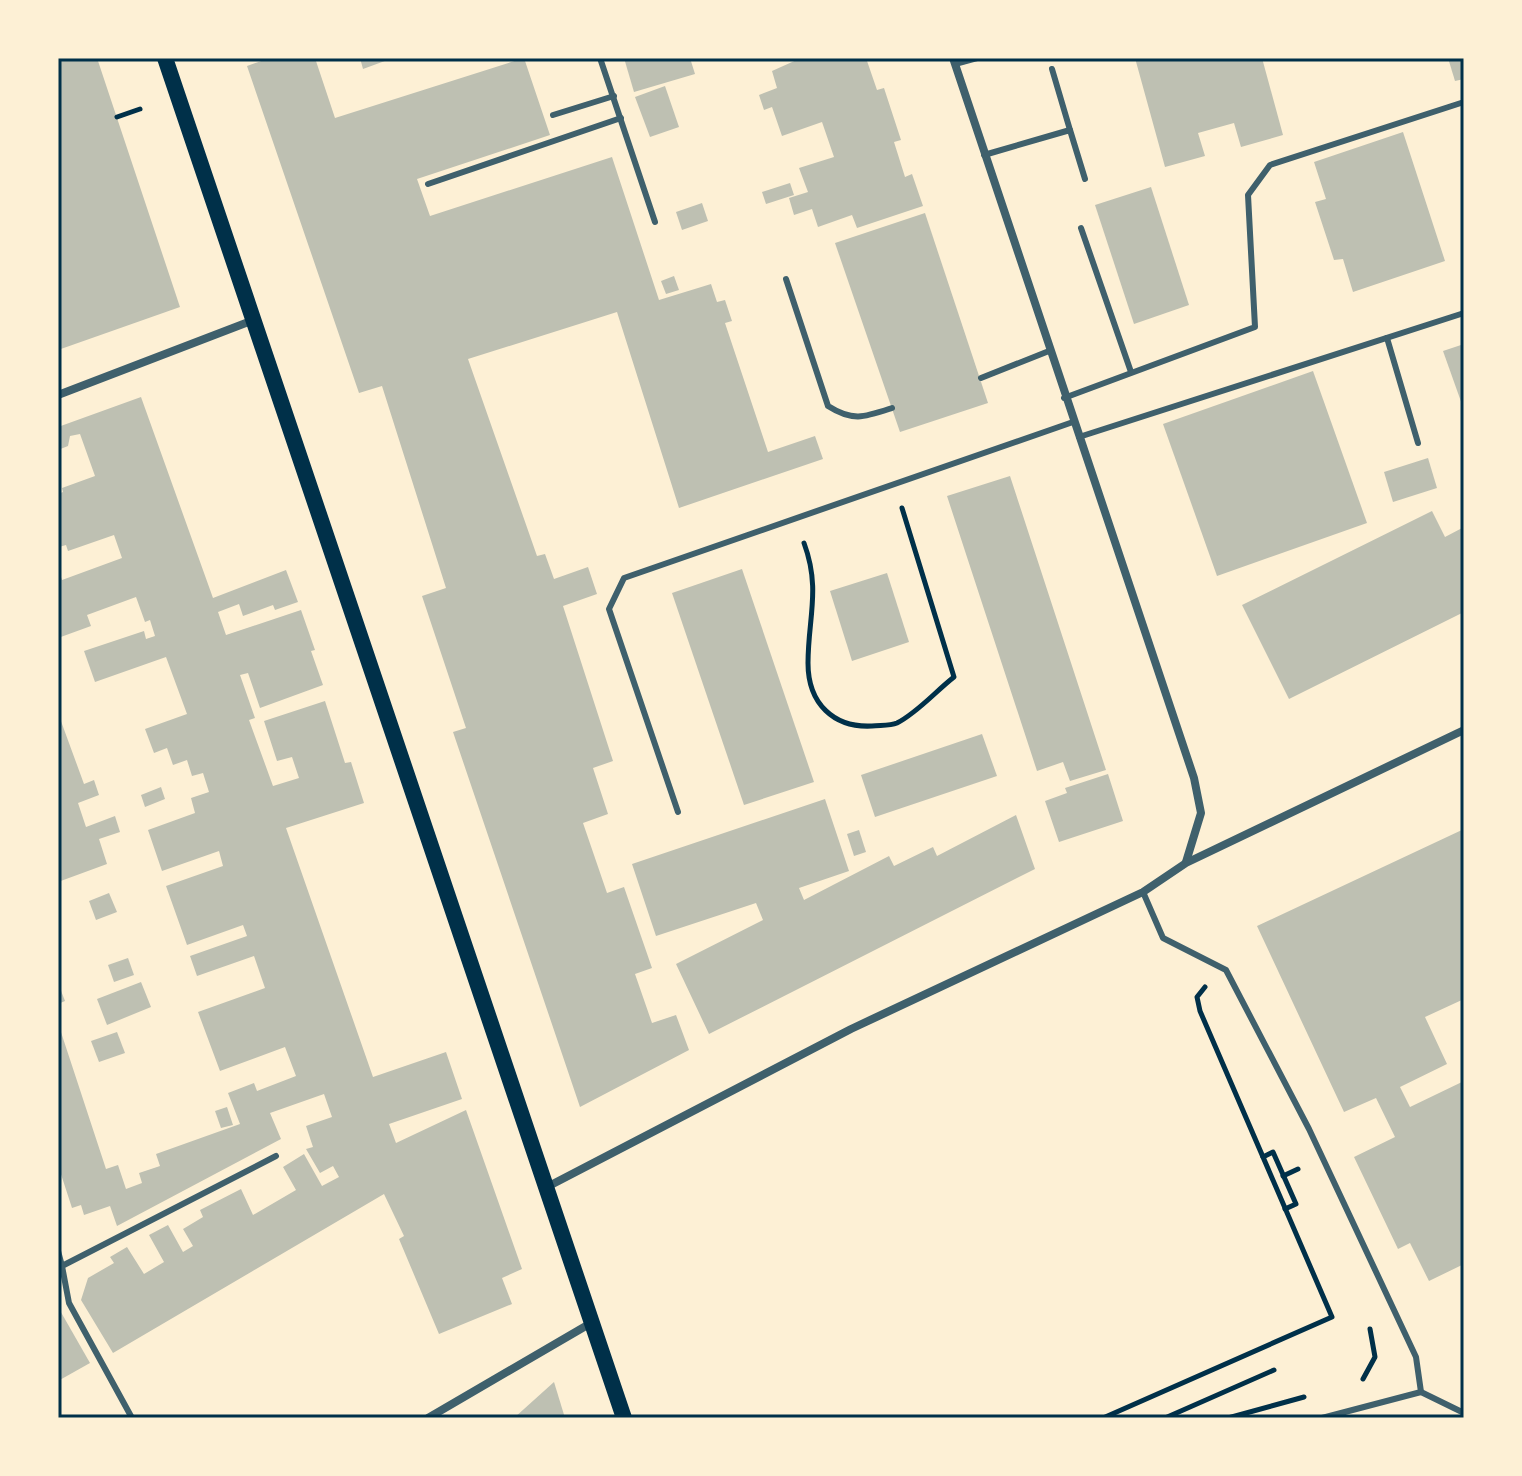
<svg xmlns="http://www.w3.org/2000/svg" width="1522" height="1476" font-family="Mulish,sans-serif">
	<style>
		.building { fill: #bec0b2 }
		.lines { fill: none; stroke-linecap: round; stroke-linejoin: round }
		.path { stroke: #003049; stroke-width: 5 }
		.service { stroke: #3f606c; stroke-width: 6 }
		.minor { stroke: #3f606c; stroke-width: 8 }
		.secondary { stroke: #003049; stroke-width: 16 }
		.neatline { fill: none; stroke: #003049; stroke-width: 3 }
	</style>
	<rect width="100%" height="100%" fill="#fdf0d5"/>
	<g class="building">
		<path d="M 58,58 L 97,58 L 180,307 L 58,350 Z"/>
		<path d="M 270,58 L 315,58 L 335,118 L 524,58 L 550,135 L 417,179 L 430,216 L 612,157 L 659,300 L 711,284 L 717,302 L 725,300 L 732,321 L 725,323 L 768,452 L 815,436 L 823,459 L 679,508 L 617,312 L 468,359 L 537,556 L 545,554 L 554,579 L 588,567 L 597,594 L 563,606 L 613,761 L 593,768 L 608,814 L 583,823 L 607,893 L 624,887 L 652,968 L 635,974 L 652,1023 L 676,1015 L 689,1050 L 580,1107 L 453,732 L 466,728 L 422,596 L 446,588 L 382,386 L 359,393 L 247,66 Z"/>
		<path d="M 360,58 L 393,58 L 363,69 Z"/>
		<path d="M 624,58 L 690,58 L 695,74 L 634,92 Z"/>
		<path d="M 801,58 L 866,58 L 877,90 L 884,88 L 901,140 L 894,142 L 905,177 L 912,174 L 923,206 L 857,228 L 852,215 L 818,227 L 812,209 L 794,215 L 789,198 L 808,192 L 799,168 L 834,157 L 822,122 L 782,136 L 772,107 L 764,110 L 759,95 L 777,88 L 772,71 Z"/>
		<path d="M 1135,58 L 1262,58 L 1283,135 L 1241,147 L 1234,123 L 1198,133 L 1205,156 L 1165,167 Z"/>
		<path d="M 1448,58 L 1464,58 L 1464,79 L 1455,81 Z"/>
		<path d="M 665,86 L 679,127 L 650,137 L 635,97 Z"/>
		<path d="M 1403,132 L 1445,261 L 1353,292 L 1343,259 L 1334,260 L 1315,202 L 1326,199 L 1314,162 Z"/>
		<path d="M 790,183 L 794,195 L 766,204 L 762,192 Z"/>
		<path d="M 1151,187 L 1189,305 L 1134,324 L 1095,205 Z"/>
		<path d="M 702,203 L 708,221 L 682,230 L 676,212 Z"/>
		<path d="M 925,213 L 988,403 L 900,432 L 835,243 Z"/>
		<path d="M 674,276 L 679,290 L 666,294 L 661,281 Z"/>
		<path d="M 1464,344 L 1464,410 L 1443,351 Z"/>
		<path d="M 1313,371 L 1367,523 L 1217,576 L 1163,424 Z"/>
		<path d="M 141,397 L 213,598 L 286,570 L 298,602 L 275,610 L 273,605 L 243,616 L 239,604 L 218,612 L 226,635 L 301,610 L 315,650 L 311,651 L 323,685 L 260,708 L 248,673 L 240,675 L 255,718 L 249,720 L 273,786 L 299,778 L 292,757 L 277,761 L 264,721 L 325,701 L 345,763 L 351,762 L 364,803 L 286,828 L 373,1077 L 446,1052 L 462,1099 L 389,1124 L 396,1143 L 466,1110 L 522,1269 L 502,1278 L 512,1304 L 439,1334 L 399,1239 L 404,1236 L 384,1194 L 113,1353 L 81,1300 L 88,1278 L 114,1263 L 110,1257 L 127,1247 L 144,1274 L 164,1262 L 149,1235 L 168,1225 L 183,1252 L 193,1246 L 183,1229 L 203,1217 L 200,1210 L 241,1189 L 253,1215 L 296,1190 L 283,1167 L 304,1154 L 322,1186 L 339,1177 L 333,1166 L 320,1173 L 306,1149 L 313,1147 L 306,1126 L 332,1117 L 324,1094 L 270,1113 L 281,1139 L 117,1226 L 110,1206 L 84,1215 L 81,1205 L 72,1208 L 58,1165 L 58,1023 L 106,1169 L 118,1165 L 126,1189 L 142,1183 L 139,1173 L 160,1166 L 156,1154 L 240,1124 L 228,1093 L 254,1083 L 257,1091 L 296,1076 L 285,1047 L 220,1071 L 198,1012 L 265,988 L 254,956 L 197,976 L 190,956 L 247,936 L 243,925 L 187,945 L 166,886 L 223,866 L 219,851 L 162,871 L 148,830 L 195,813 L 191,798 L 209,792 L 203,773 L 192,776 L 187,760 L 173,765 L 167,748 L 154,753 L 145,729 L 187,714 L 166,657 L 95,682 L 84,651 L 144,631 L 146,639 L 155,636 L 150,620 L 145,622 L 136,597 L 87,615 L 91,626 L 58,638 L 58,568 L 62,580 L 122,558 L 114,535 L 68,551 L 66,545 L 59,547 L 58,494 L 63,492 L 62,488 L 95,476 L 80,434 L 70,436 L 68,446 L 58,450 L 58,427 Z"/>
		<path d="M 1428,458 L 1437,488 L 1393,502 L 1384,472 Z"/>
		<path d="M 1010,476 L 1106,770 L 1070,781 L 1063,762 L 1037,771 L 947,496 Z"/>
		<path d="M 1432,511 L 1445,537 L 1464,527 L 1464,612 L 1289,699 L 1242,605 Z"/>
		<path d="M 742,569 L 814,782 L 744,805 L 672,593 Z"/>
		<path d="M 887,573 L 909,642 L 852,661 L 830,591 Z"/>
		<path d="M 58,713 L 84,784 L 94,780 L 99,795 L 78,803 L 86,827 L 115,816 L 120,832 L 99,839 L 107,864 L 58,882 L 61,864 Z"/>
		<path d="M 982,734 L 997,776 L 875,817 L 861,775 Z"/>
		<path d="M 1108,774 L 1123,821 L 1059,842 L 1045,801 L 1067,793 L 1065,788 Z"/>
		<path d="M 161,787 L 165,799 L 145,807 L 141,795 Z"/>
		<path d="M 825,799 L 849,871 L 799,888 L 804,900 L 889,856 L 894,866 L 933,847 L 937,856 L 1016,815 L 1035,869 L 709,1034 L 676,964 L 763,920 L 756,903 L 656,936 L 632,864 Z"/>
		<path d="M 1464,829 L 1464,999 L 1425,1017 L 1447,1064 L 1400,1087 L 1410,1107 L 1464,1081 L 1464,1264 L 1429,1281 L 1410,1243 L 1398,1249 L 1354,1157 L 1395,1137 L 1376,1098 L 1344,1112 L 1257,926 Z"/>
		<path d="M 859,830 L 866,852 L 854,856 L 847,834 Z"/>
		<path d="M 109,893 L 117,912 L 96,920 L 89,901 Z"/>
		<path d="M 128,958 L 134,975 L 114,982 L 108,965 Z"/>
		<path d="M 141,982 L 151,1007 L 107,1025 L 97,999 Z"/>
		<path d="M 58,983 L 65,1001 L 58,1004 Z"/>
		<path d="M 117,1032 L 125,1053 L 99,1062 L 91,1041 Z"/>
		<path d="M 227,1107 L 233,1125 L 221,1128 L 215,1111 Z"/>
		<path d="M 58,1307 L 90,1363 L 58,1381 Z"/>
		<path d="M 554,1382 L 565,1418 L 514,1418 Z"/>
	</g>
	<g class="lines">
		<g class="path">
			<path d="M 117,117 L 140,109"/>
			<path d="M 804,543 C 821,589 808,618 808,663 C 808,704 834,728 872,726 C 880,725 890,726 897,723 C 917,713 936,691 954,677 L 902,508"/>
			<path d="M 1263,1157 L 1273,1152 L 1296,1204 L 1285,1209"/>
			<path d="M 1283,1176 L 1298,1169"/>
			<path d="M 1363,1379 L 1375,1357 L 1370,1329"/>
			<path d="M 1103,1418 L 1332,1317 L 1200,1011 L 1197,997 L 1205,987"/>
			<path d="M 1165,1418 L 1274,1370"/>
			<path d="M 1228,1418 L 1304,1397"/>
		</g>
		<g class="service">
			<path d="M 600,58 L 655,222"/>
			<path d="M 955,64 L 977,58"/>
			<path d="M 1052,69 L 1070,130"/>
			<path d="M 553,115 L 614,96"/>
			<path d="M 984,155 L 1070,130 L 1085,179"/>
			<path d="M 428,184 L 621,118"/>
			<path d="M 1081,228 L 1131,372"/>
			<path d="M 786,279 L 828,406 C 853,422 865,417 892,408"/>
			<path d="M 1387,338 L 1418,443"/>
			<path d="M 981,378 L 1049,351"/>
			<path d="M 1064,398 L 1255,327 L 1248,195 L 1270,165 L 1464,102"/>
			<path d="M 1079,437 L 1464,313"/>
			<path d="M 678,812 L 609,609 L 624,578 L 1073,422"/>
			<path d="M 1143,892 L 1163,938 L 1226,970 L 1309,1129 L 1416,1357 L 1421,1392 L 1322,1418"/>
			<path d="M 58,1251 L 62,1266"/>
			<path d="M 1421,1392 L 1464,1413"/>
			<path d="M 132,1418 L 69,1303 L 62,1266 L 276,1156"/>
		</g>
		<g class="minor">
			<path d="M 953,58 L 1194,778 L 1201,813 L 1186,862"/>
			<path d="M 58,395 L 251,321"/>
			<path d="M 545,1188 L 851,1029 L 1143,892 L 1186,863 L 1464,730"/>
			<path d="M 428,1418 L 591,1323"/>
		</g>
		<path class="secondary" d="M 165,58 L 624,1418"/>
	</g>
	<rect width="1522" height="1476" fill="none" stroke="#fdf0d5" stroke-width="120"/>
	<rect x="60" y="60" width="1402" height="1356" class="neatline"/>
</svg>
